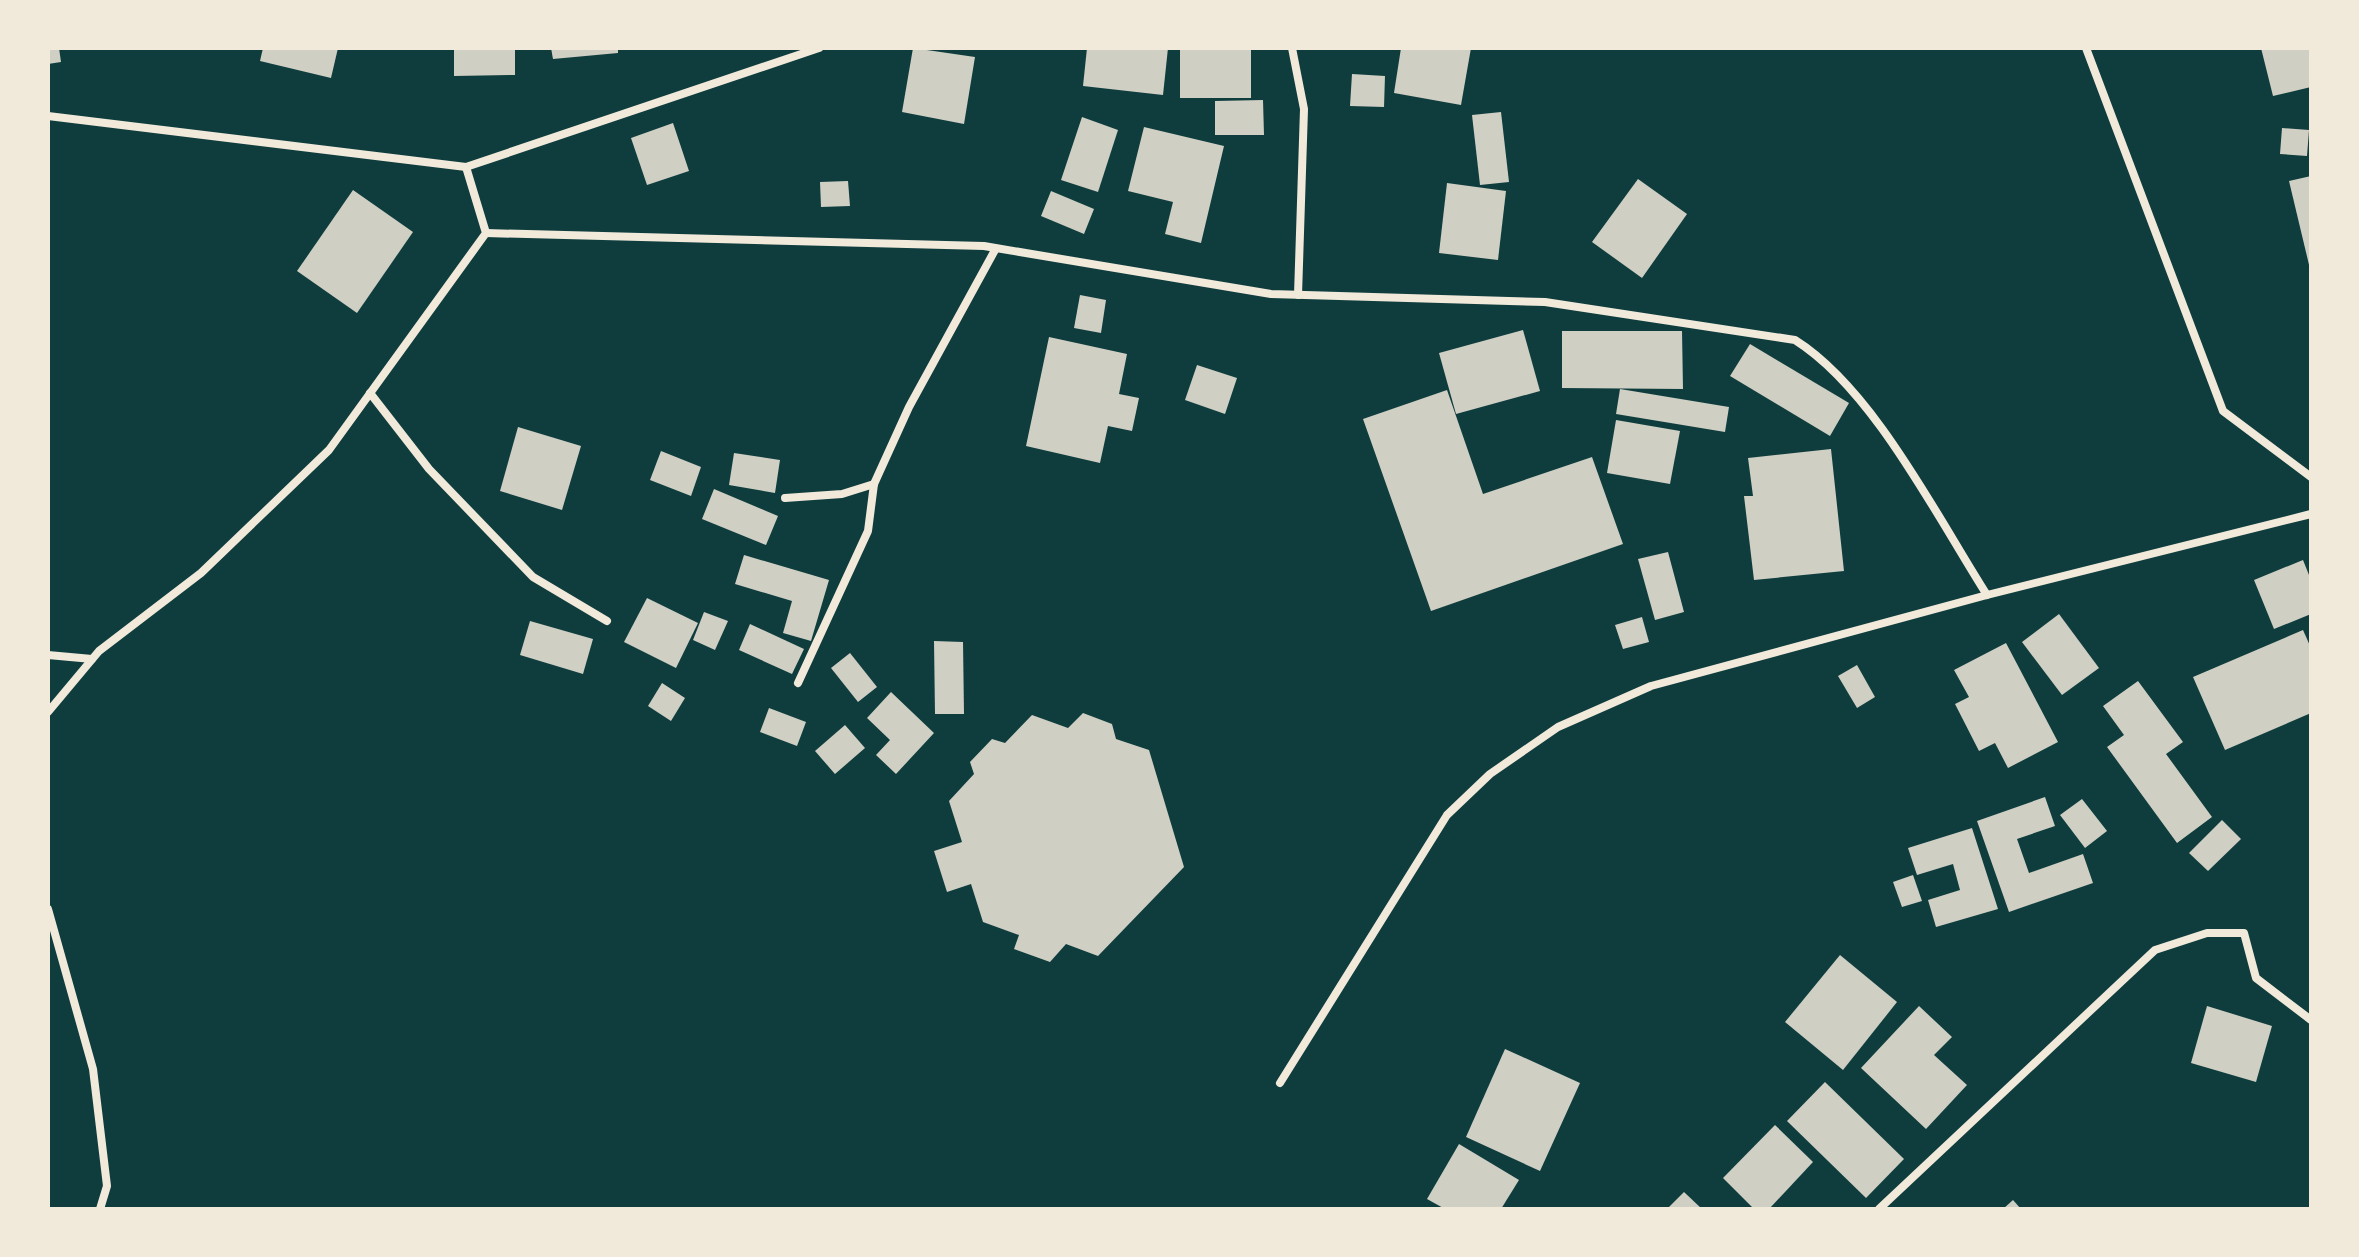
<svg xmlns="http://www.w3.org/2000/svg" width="2359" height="1257" font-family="'Golos Text',sans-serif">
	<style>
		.building { fill: #cfcfc3 }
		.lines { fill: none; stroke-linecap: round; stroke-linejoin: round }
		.minor { stroke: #f1e9da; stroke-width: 8 }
	</style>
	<rect width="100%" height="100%" fill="#0f3d3e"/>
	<g class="building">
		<path d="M 48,48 L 59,48 L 61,62 L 48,64 Z"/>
		<path d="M 263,48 L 338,48 L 331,78 L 260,61 Z"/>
		<path d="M 454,48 L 515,48 L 515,75 L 454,76 Z"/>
		<path d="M 551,48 L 618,48 L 618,53 L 553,59 Z"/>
		<path d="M 913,48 L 975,57 L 964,124 L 902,112 Z"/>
		<path d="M 1087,48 L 1168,48 L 1163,95 L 1083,86 Z"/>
		<rect x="1180" y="48" width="71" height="50"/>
		<path d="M 1401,48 L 1471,48 L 1461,105 L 1394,93 Z"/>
		<path d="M 2261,48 L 2310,48 L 2311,87 L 2273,96 Z"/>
		<path d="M 1352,74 L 1385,76 L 1384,107 L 1350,106 Z"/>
		<path d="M 1263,100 L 1264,135 L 1215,135 L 1215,101 Z"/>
		<path d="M 1501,112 L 1509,182 L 1480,185 L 1472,115 Z"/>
		<path d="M 1082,117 L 1118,130 L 1098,192 L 1061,180 Z"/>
		<path d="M 673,123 L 689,171 L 647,185 L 631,138 Z"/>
		<path d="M 1144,127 L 1224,146 L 1201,243 L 1165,234 L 1173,202 L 1128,191 Z"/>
		<path d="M 2282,128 L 2309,130 L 2307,156 L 2280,154 Z"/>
		<path d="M 2311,176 L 2311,269 L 2310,269 L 2289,181 Z"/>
		<path d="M 1638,179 L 1687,214 L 1642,278 L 1592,242 Z"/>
		<path d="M 848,181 L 850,206 L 821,207 L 820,182 Z"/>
		<path d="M 1447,183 L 1506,191 L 1498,260 L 1439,253 Z"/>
		<path d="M 353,190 L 413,232 L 357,313 L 297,271 Z"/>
		<path d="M 1051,191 L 1094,209 L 1084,234 L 1041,216 Z"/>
		<path d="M 1080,295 L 1106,300 L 1101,333 L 1074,328 Z"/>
		<path d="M 1523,330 L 1540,391 L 1456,414 L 1439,353 Z"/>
		<path d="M 1562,331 L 1682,331 L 1683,389 L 1562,388 Z"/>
		<path d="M 1049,337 L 1127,354 L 1119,394 L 1139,398 L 1132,431 L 1108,426 L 1100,463 L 1026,446 Z"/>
		<path d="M 1750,344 L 1849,403 L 1830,436 L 1730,376 Z"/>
		<path d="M 1197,365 L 1237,378 L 1225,414 L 1185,400 Z"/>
		<path d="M 1620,389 L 1729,407 L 1725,432 L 1616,414 Z"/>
		<path d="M 1447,390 L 1483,494 L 1592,457 L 1623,544 L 1431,611 L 1363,419 Z"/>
		<path d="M 1616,420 L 1680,431 L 1670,484 L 1607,473 Z"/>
		<path d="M 518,427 L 581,446 L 562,510 L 500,491 Z"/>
		<path d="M 1831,449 L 1844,571 L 1754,580 L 1744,496 L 1753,496 L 1748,458 Z"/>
		<path d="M 661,451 L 701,467 L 691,496 L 650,480 Z"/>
		<path d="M 734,453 L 780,460 L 775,493 L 729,485 Z"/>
		<path d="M 714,489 L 778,516 L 766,545 L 702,519 Z"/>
		<path d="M 1668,552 L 1684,612 L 1655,620 L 1638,559 Z"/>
		<path d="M 744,555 L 829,580 L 811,641 L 783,633 L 792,601 L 735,584 Z"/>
		<path d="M 2303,560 L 2311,580 L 2311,614 L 2274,629 L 2254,580 Z"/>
		<path d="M 647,598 L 698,623 L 676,668 L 624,642 Z"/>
		<path d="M 704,612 L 728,621 L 715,650 L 693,640 Z"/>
		<path d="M 2059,614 L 2099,668 L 2062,695 L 2022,642 Z"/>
		<path d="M 1642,617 L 1649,642 L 1623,649 L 1615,625 Z"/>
		<path d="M 530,621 L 593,639 L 583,674 L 520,655 Z"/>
		<path d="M 750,624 L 804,649 L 792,674 L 739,650 Z"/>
		<path d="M 2303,630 L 2311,648 L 2311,713 L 2225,750 L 2193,677 Z"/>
		<path d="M 934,641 L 963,642 L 964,714 L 935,714 Z"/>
		<path d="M 2006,643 L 2058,742 L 2008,768 L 1995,743 L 1979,751 L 1955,704 L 1969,697 L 1954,670 Z"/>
		<path d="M 850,653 L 877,687 L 858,702 L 831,668 Z"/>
		<path d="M 1857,665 L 1875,697 L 1857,708 L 1838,676 Z"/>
		<path d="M 2138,681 L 2183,742 L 2166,754 L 2212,817 L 2177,843 L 2107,747 L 2124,735 L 2103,706 Z"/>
		<path d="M 662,683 L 685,698 L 671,721 L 648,706 Z"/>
		<path d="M 891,692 L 934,733 L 896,774 L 876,755 L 890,740 L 867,718 Z"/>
		<path d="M 769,708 L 806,722 L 797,746 L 760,732 Z"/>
		<path d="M 1083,713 L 1112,724 L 1116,739 L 1149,750 L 1184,867 L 1098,956 L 1066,944 L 1050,962 L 1014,949 L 1019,935 L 983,922 L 971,884 L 947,892 L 934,851 L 962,842 L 949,801 L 974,774 L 970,762 L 992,739 L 1005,743 L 1032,715 L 1068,728 Z"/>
		<path d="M 845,725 L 865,748 L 835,774 L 815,751 Z"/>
		<path d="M 2045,797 L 2055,826 L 2017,839 L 2029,873 L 2083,854 L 2093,883 L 2009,912 L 1977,821 Z"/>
		<path d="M 2082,799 L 2107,831 L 2085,848 L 2060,815 Z"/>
		<path d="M 2222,820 L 2241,839 L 2208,871 L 2189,853 Z"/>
		<path d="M 1972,828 L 1998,909 L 1936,927 L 1928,900 L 1960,890 L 1953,864 L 1917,875 L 1908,848 Z"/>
		<path d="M 1913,875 L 1922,901 L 1902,907 L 1893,882 Z"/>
		<path d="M 1840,955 L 1897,1002 L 1843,1070 L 1785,1022 Z"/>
		<path d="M 1919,1006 L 1952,1037 L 1934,1055 L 1967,1085 L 1926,1129 L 1861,1068 Z"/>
		<path d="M 2207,1006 L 2272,1026 L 2256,1082 L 2191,1063 Z"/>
		<path d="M 1505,1049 L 1580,1083 L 1540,1171 L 1466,1137 Z"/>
		<path d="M 1825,1082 L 1904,1159 L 1866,1198 L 1787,1121 Z"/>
		<path d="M 1775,1125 L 1813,1162 L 1769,1209 L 1754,1209 L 1723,1178 Z"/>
		<path d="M 1459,1144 L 1519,1180 L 1501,1209 L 1445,1209 L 1427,1199 Z"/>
		<path d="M 1684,1192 L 1702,1209 L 1667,1209 Z"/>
		<path d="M 2013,1200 L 2021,1209 L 2003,1209 Z"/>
	</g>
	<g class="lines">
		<g class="minor">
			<path d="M 1292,48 L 1304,109 L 1298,295"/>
			<path d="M 2086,48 L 2223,411 L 2311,477"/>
			<path d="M 48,116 L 466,167 L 819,48"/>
			<path d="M 486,233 L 984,246 L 1271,294 L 1545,302 L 1795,340 C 1873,389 1936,515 1987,595"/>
			<path d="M 370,393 L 429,469 L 533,577 L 607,621"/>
			<path d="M 785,498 L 842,494 L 874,484"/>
			<path d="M 48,655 L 92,659"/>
			<path d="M 798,683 L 868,531 L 874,484 L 909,407 L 995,250"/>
			<path d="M 48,712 L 99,651 L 201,573 L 329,450 L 486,233 L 466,167"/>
			<path d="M 48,909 L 93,1069 L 107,1186 L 100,1209"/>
			<path d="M 1280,1083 L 1447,815 L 1490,774 L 1558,727 L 1651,686 L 1987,595 L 2311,514"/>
			<path d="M 1879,1209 L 2155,950 L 2207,933 L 2244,933 L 2256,978 L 2311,1020"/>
		</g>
	</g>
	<rect width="2359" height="1257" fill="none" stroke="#f1e9da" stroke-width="100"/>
</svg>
